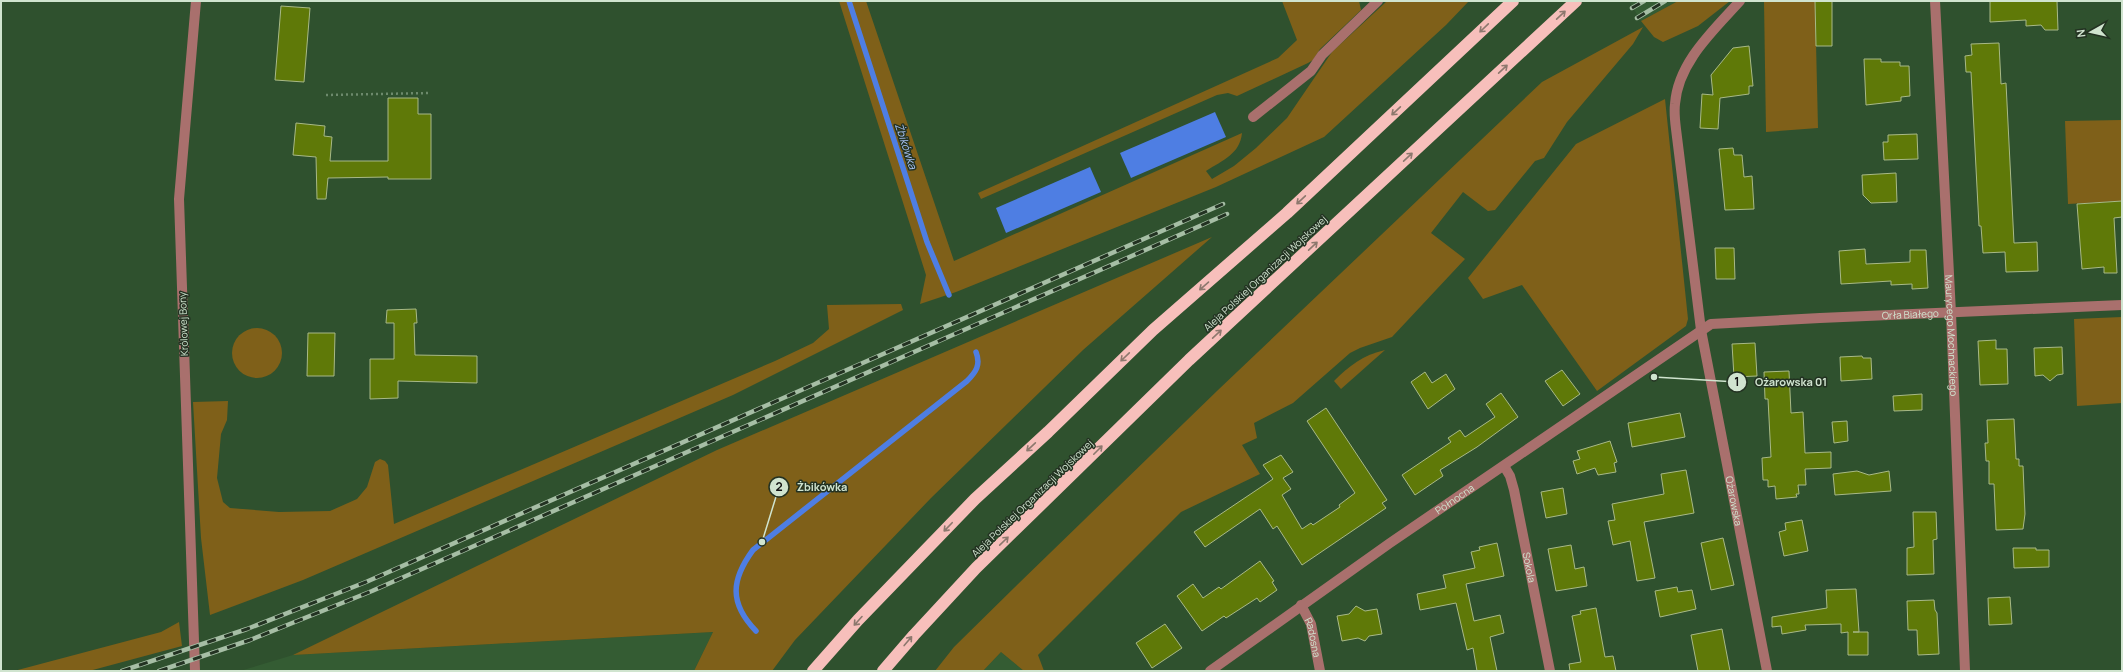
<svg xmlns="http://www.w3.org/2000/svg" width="2123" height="672" font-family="Manrope,sans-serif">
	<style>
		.built { fill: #345c33 }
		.green { fill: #7f6019 }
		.water { fill: #4e7ee3 }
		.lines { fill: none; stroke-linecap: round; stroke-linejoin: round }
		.stream { stroke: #4e7ee3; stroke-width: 5.5 }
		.building { fill: #5f7908; stroke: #a8b987 }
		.path { stroke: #6d8a6c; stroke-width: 2.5; stroke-dasharray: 2 3; stroke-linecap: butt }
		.minor { stroke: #a9706d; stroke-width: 10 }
		.highway { stroke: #f7bfbb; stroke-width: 12 }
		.rail-casing { stroke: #a6bea5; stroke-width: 4.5 }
		.rail { stroke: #233222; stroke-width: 3; stroke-dasharray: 9; stroke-linecap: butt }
		.oneway { stroke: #8d786e }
		.labels { text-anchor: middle; stroke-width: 3; stroke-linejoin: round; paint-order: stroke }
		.street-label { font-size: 10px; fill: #d0e4cf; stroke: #233222 }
		.water-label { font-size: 11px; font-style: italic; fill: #abc5f7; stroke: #233222 }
		.leader { fill: none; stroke: #d0e4cf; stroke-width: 1.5 }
		.callout-dot { fill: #d0e4cf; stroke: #233222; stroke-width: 1.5 }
		.mark-label { font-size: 12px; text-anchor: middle; font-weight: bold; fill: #111 }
		.callout-label { font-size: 11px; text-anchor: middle; font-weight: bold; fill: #d0e4cf; stroke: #233222; stroke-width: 3; stroke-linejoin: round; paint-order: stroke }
	</style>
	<rect width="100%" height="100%" fill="#2f512e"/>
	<g class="built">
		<path d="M 1629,1 L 1678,1 L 1641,21 Z"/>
		<path d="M 713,632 L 694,671 L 240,671 L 293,655 Z"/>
		<path d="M 1001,652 L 1024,671 L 983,671 Z"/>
	</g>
	<g class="green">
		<path d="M 839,1 L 866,1 L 954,261 L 1242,133 C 1240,154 1223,160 1206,171 L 1212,179 L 1234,166 L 1256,148 L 1287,118 L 1332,52 L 1387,1 L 1469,1 L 1446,25 L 1324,137 L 1216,187 L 956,292 L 920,304 L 926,275 Z"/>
		<path d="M 1282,1 L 1359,1 L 1361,10 L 1320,49 L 1313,60 L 1308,63 L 1237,96 L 1228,93 L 1217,95 L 981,199 L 978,193 L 1278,58 L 1297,40 Z"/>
		<path d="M 1678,1 L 1730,1 L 1698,26 L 1663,42 L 1654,37 L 1641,21 Z"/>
		<path d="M 1764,1 L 1815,1 L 1818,128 L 1766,132 Z"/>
		<path d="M 1643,27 L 1633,44 L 1567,122 L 1544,158 L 1535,161 L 1495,210 L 1488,211 L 1463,192 L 1431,233 L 1465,259 L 1392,337 L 1360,348 L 1350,353 L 1293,403 L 1254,423 L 1257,438 L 1242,445 L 1260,474 L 1181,512 L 1038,655 L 1044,671 L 1024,671 L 1001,652 L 983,671 L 935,671 L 954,647 L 1015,587 L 1218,390 L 1542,82 Z"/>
		<path d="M 1665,99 L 1688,319 L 1686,326 L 1597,391 L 1522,285 L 1483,299 L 1468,278 L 1576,144 Z"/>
		<path d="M 2122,120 L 2122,201 L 2068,204 L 2065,121 Z"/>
		<path d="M 1212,237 L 1083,350 L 931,498 L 795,640 L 772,671 L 694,671 L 713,632 L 293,655 L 717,450 Z"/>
		<path d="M 901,304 L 903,310 L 733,395 L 303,580 L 210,615 L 201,538 L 193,402 L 228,401 L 227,420 L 221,434 L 217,478 L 223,502 L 230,508 L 279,512 L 330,511 L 357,499 L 367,487 L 375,462 L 380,459 L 385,461 L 388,465 L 394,524 L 775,361 L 813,343 L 829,329 L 827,305 Z"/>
		<path d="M 2122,317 L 2122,403 L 2077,406 L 2074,319 Z"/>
		<circle cx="257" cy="353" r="25"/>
		<path d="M 1385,350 L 1341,389 L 1334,381 C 1349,366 1363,355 1385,350 Z"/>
		<path d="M 179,622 L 182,646 L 89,671 L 14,671 L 161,632 Z"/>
	</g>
	<g class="water">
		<path d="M 1215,112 L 1226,137 L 1131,178 L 1120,153 Z"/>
		<path d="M 1090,167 L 1101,192 L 1006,233 L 996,208 Z"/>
	</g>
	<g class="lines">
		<g class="stream">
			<path d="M 849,1 L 927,242 L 949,295"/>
			<path d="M 756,631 C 729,603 731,580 753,550 L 967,381 C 976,372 981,365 976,352"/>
		</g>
	</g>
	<g class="building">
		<path d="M 1815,1 L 1832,1 L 1832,46 L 1816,46 Z"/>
		<path d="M 1990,1 L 2057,1 L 2058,30 L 2045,30 L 2041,25 L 2026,26 L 2026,20 L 1990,22 Z"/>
		<path d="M 281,6 L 310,8 L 304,82 L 275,80 Z"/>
		<path d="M 1999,43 L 2001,84 L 2006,83 L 2014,243 L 2037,242 L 2038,271 L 2006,272 L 2005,252 L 1983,253 L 1981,226 L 1979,226 L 1971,72 L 1966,72 L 1965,56 L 1972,55 L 1971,44 Z"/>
		<path d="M 1749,46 L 1753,86 L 1749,86 L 1749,94 L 1720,98 L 1718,129 L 1700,128 L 1702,94 L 1713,95 L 1711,75 L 1733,48 Z"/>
		<path d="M 1864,59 L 1881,59 L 1881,62 L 1900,62 L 1900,66 L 1909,66 L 1910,96 L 1901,97 L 1901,101 L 1866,105 Z"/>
		<path d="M 388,98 L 418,98 L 418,114 L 431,114 L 431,179 L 388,179 L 388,177 L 328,178 L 326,199 L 317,199 L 316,157 L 293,155 L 296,123 L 325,126 L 324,136 L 332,137 L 330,161 L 388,161 Z"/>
		<path d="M 1917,134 L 1918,159 L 1884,160 L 1883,142 L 1888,142 L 1888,135 Z"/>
		<path d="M 1733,148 L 1734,155 L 1742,155 L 1744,177 L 1752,176 L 1754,209 L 1725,210 L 1719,149 Z"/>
		<path d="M 1896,173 L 1897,202 L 1871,203 L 1863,195 L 1862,175 Z"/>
		<path d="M 2122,201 L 2122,217 L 2114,218 L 2117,273 L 2104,273 L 2104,267 L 2082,269 L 2077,204 Z"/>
		<path d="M 1715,248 L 1734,248 L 1735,279 L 1716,279 Z"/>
		<path d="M 1865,249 L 1866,264 L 1910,262 L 1910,250 L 1926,250 L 1928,288 L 1912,289 L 1912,284 L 1891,285 L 1891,281 L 1841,284 L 1839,251 Z"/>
		<path d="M 416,309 L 417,323 L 414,323 L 415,355 L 477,356 L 477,383 L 398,381 L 398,398 L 370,399 L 370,359 L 394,359 L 394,323 L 386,323 L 387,310 Z"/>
		<path d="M 308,333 L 335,333 L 334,376 L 307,376 Z"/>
		<path d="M 1996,340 L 1996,349 L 2007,349 L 2008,384 L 1980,385 L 1978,341 Z"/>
		<path d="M 1755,343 L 1757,376 L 1734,377 L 1732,344 Z"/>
		<path d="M 2062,347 L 2063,374 L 2057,375 L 2050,381 L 2043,375 L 2035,376 L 2034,348 Z"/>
		<path d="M 1862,356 L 1863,358 L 1871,358 L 1872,379 L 1841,381 L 1840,357 Z"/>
		<path d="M 1562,370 L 1580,394 L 1563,406 L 1545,381 Z"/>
		<path d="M 1789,371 L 1791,413 L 1803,412 L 1805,453 L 1831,452 L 1831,468 L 1805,469 L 1806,485 L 1798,485 L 1799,494 L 1796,494 L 1797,497 L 1776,499 L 1775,486 L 1768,487 L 1768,480 L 1763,480 L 1762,458 L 1771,457 L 1768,399 L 1765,399 L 1764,372 Z"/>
		<path d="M 1425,372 L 1432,383 L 1446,374 L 1455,389 L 1428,409 L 1411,382 Z"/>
		<path d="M 1501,393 L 1518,417 L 1477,447 L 1440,470 L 1443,476 L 1415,495 L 1402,475 L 1451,442 L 1448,438 L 1460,430 L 1465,437 L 1495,417 L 1486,404 Z"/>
		<path d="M 1922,394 L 1922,410 L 1894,411 L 1893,396 Z"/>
		<path d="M 1326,408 L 1387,500 L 1382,503 L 1386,508 L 1302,565 L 1277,526 L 1273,529 L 1260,509 L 1205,547 L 1194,532 L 1273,479 L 1263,465 L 1281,455 L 1293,472 L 1283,478 L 1291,489 L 1282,495 L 1302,529 L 1311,523 L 1313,525 L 1340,507 L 1339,505 L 1355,493 L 1307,421 Z"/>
		<path d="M 1680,413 L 1685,437 L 1632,447 L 1628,423 Z"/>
		<path d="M 2014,419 L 2016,459 L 2019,459 L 2019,466 L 2023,466 L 2025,514 L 2023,529 L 1996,530 L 1994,484 L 1989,484 L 1989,461 L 1986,461 L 1985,443 L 1988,443 L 1987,420 Z"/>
		<path d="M 1847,421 L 1848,441 L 1834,443 L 1832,422 Z"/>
		<path d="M 1610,441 L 1617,462 L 1614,463 L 1616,472 L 1598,475 L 1595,468 L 1577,474 L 1573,461 L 1580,459 L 1577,451 Z"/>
		<path d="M 1686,470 L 1694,513 L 1644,522 L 1655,578 L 1637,581 L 1630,541 L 1613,545 L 1608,521 L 1615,520 L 1612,504 L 1664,494 L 1661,474 Z"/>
		<path d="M 1857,471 L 1869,475 L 1889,471 L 1891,491 L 1835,495 L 1833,474 Z"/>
		<path d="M 1563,488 L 1567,514 L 1546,518 L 1541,492 Z"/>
		<path d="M 1913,512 L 1936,512 L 1937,539 L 1933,540 L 1934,574 L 1907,575 L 1907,548 L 1914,547 Z"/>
		<path d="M 1802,520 L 1808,551 L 1784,556 L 1779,532 L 1786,530 L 1785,523 Z"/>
		<path d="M 1723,538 L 1734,585 L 1711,590 L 1701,543 Z"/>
		<path d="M 1497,543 L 1504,576 L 1466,584 L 1474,621 L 1500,615 L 1504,633 L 1490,637 L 1497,671 L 1477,671 L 1473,648 L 1467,650 L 1456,603 L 1420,610 L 1417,594 L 1446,588 L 1443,575 L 1475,568 L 1471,552 L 1480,550 L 1479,547 Z"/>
		<path d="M 1571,545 L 1575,569 L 1584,567 L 1587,586 L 1556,591 L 1548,549 Z"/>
		<path d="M 2013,548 L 2036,548 L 2036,550 L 2049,550 L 2049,567 L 2014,568 Z"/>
		<path d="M 1260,561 L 1274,581 L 1272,582 L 1277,590 L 1260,602 L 1257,598 L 1226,618 L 1224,616 L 1202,631 L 1177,596 L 1193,584 L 1203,598 L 1219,587 L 1221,589 Z"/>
		<path d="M 1677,587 L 1678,592 L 1692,590 L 1696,609 L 1660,617 L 1655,591 Z"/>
		<path d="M 1856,589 L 1859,632 L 1853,632 L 1868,632 L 1868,655 L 1848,655 L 1848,632 L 1841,633 L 1841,624 L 1805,625 L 1806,630 L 1782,634 L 1781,626 L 1772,627 L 1772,617 L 1827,608 L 1826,590 Z"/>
		<path d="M 2010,597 L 2012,624 L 1989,625 L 1988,598 Z"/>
		<path d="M 1934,600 L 1935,610 L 1937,613 L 1939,654 L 1918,655 L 1917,630 L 1908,630 L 1907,601 Z"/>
		<path d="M 1356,606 L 1365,611 L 1377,609 L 1382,634 L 1369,636 L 1365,641 L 1358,638 L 1342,641 L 1337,616 L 1349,614 Z"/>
		<path d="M 1596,608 L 1605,657 L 1613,656 L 1616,671 L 1570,671 L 1569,664 L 1581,662 L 1572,616 L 1581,614 L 1580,611 Z"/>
		<path d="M 1165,624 L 1182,648 L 1152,668 L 1136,643 Z"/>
		<path d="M 1722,629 L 1730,671 L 1698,671 L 1691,635 Z"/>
	</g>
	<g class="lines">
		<path class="path" d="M 326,95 L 430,93"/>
		<g class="minor">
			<path id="s1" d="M 1740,1 C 1714,30 1678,62 1675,104 C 1674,112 1675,121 1676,129 L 1701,330 L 1767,671"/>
			<path id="s2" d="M 1935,1 L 1951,313 L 1965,671"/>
			<path d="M 1253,117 L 1311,71 L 1322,55 L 1378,1"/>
			<path id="s3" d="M 1504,466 L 1510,476 L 1514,490 L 1550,671"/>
			<path id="s4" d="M 1301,605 L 1311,624 L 1320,671"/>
			<path d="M 195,671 L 179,199 L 196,1"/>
			<path id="s5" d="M 1210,671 L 1390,543 L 1711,324 L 1820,318 L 2122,305"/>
		</g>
		<g class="highway">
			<path d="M 813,671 L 858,620 L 975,499 L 1048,432 L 1153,330 L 1287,213 L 1513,1"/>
			<path d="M 883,671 L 914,635 L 976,568 L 1189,360 L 1576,1"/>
		</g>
		<defs>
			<g id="rail">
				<path d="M 1632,8 L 1644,1"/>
				<path d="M 1637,18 L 1665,1"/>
				<path d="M 122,671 L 247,629 L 366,582 L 1223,204"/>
				<path d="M 159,671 L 250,640 L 372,591 L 1227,214"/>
			</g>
		</defs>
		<use href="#rail" class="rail-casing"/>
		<use href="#rail" class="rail"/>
	</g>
	<defs><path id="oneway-shaft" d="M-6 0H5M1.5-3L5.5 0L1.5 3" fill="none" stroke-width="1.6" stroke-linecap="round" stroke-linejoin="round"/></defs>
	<g class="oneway">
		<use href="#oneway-shaft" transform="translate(1561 15) rotate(-43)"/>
		<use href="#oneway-shaft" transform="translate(1484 28) rotate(136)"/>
		<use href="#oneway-shaft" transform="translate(1503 69) rotate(-43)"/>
		<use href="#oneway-shaft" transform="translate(1396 111) rotate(137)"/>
		<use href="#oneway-shaft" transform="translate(1408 157) rotate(-43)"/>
		<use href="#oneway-shaft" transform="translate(1301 200) rotate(137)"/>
		<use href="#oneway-shaft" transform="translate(1313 246) rotate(-43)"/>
		<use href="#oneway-shaft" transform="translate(1204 286) rotate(139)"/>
		<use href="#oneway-shaft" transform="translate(1217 334) rotate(-43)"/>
		<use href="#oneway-shaft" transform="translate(1125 357) rotate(136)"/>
		<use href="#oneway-shaft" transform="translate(1031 447) rotate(137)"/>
		<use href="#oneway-shaft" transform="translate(1098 450) rotate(-45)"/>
		<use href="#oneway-shaft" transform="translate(948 527) rotate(134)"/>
		<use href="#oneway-shaft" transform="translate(1004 541) rotate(-44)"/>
		<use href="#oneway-shaft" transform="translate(858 621) rotate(132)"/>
		<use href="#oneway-shaft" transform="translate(908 641) rotate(-50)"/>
	</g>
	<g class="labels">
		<g class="street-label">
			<text transform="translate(1265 273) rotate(-43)" y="4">Aleja Polskiej Organizacji Wojskowej</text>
			<text dy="4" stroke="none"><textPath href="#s5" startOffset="809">Orła Białego</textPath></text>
			<text transform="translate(183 324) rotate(-92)" y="4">Królowej Bony</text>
			<text dy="4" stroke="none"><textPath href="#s2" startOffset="335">Maurycego Mochnackiego</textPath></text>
			<text transform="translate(1032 498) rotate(-44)" y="4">Aleja Polskiej Organizacji Wojskowej</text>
			<text dy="4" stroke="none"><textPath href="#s5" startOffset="299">Północna</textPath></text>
			<text dy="4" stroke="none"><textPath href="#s1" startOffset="526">Ożarowska</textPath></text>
			<text dy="4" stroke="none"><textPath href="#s3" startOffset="105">Sokola</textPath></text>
			<text dy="4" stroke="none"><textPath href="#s4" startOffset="35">Radosna</textPath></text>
		</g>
		<g class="water-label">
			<text transform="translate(906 146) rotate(72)" y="4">Żbikówka</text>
		</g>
	</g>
	<path class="leader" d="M1654 377L1737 382M762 542L779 487"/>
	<g class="callout-dot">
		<circle cx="1654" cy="377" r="4"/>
		<circle cx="762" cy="542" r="4"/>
		<circle cx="1737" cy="382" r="10"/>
		<circle cx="779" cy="487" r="10"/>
	</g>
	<g class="mark-label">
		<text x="1737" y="386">1</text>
		<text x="779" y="491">2</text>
	</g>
	<g class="callout-label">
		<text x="1791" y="386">Ożarowska 01</text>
		<text x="822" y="491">Żbikówka</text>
	</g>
	<rect width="2123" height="672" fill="none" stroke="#d0e4cf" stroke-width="4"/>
	<g transform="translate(2091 32) rotate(262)" stroke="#233222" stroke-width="3" paint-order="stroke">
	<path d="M0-3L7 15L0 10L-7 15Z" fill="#d0e4cf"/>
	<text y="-6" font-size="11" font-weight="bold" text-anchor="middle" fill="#d0e4cf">N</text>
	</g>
</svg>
